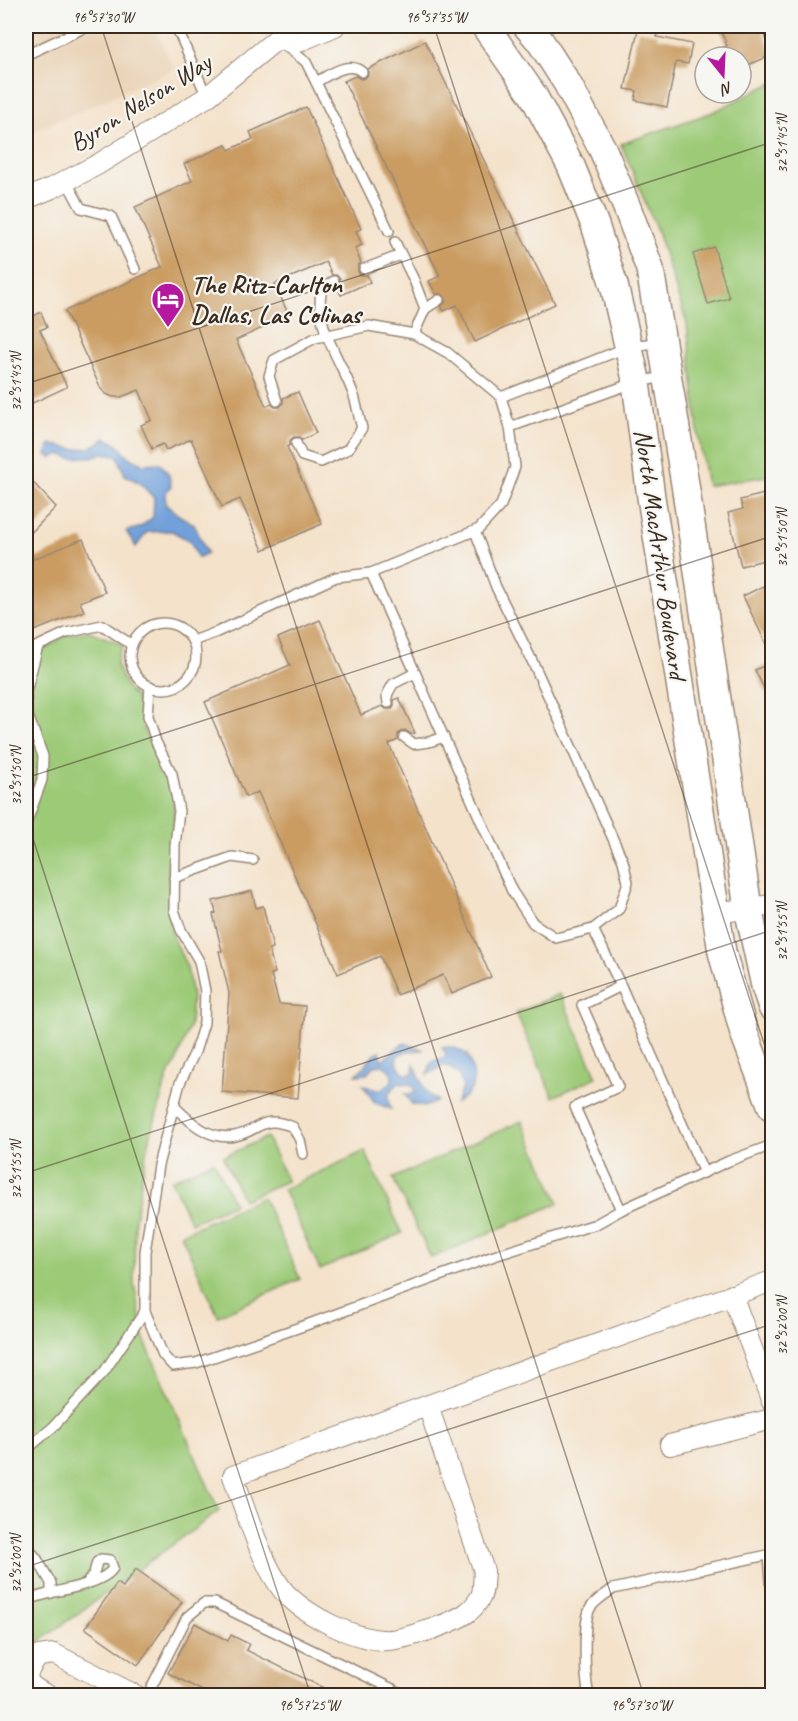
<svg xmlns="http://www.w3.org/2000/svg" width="798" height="1721" font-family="Caveat,sans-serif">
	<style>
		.built { fill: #ead4b8 }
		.green { fill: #9cca77; stroke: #6c7a4a; stroke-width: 1.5 }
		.water { fill: #71a0da; stroke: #56657c; stroke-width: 1.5 }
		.building { fill: #ca9c62 }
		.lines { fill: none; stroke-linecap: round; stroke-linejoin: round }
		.service-casing { stroke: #988674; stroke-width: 12 }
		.minor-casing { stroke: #988674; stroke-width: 22 }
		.secondary-casing { stroke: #988674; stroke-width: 30 }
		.service { stroke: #fff; stroke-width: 9 }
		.minor { stroke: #fff; stroke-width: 20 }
		.secondary { stroke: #fff; stroke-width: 27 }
		.ticks { fill: none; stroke: #3b2a1e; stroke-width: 1.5; stroke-opacity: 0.45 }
		.labels { text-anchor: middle; stroke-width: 4.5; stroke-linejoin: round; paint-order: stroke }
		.street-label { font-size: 26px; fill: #3b2a1e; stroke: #f6f6f2 }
		.poi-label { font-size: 26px; font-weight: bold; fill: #3b2a1e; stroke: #f6f6f2; text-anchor: start }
		.neatline { fill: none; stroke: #3b2a1e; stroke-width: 2 }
		.ticks-label { font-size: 15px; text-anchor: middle; fill: #3b2a1e }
	</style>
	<rect width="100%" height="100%" fill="#f6f6f2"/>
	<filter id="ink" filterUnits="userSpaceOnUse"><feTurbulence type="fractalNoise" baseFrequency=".0167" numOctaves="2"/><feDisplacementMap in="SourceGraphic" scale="12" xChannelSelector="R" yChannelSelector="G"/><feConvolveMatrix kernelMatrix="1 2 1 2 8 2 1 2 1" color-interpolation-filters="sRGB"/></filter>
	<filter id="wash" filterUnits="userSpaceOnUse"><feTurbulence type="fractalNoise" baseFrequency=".008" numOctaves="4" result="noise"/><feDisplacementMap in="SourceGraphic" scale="24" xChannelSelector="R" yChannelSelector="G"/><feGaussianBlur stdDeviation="1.35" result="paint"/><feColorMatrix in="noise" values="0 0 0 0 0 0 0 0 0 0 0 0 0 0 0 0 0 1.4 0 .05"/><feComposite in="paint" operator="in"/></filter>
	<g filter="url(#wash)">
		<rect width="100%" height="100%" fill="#f4e2ca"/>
		<path class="built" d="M 26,26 L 154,26 L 174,69 L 26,135 Z"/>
		<g class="green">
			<path d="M 772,83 L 772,475 L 707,486 L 698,433 L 687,324 L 657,231 L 621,144 L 713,112 Z"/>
			<path d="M 89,631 L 123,645 L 119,653 L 117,663 L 119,672 L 129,691 L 136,697 L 145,734 L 170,777 L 174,801 L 174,826 L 169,869 L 168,908 L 173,937 L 187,967 L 192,996 L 190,1025 L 176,1062 L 167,1078 L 146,1152 L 135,1220 L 134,1283 L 144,1339 L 219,1511 L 26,1651 L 26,655 L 43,650 L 67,635 Z"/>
			<path d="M 560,994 L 597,1077 L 553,1097 L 516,1013 Z"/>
			<path d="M 522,1121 L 559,1203 L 431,1258 L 393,1178 Z"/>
			<path d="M 267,1137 L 287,1181 L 243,1200 L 223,1157 Z"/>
			<path d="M 365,1151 L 402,1233 L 320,1270 L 283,1189 Z"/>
			<path d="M 214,1161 L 234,1204 L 191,1223 L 171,1180 Z"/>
			<path d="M 263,1197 L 300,1279 L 218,1316 L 181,1234 Z"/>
		</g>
		<g class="water">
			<path d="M 106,438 L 118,445 L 130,458 L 142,464 L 160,463 L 169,475 L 171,487 L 165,493 L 166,505 L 180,516 L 194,524 L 207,553 L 198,558 L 190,541 L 172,531 L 147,532 L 136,547 L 126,531 L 139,528 L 153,517 L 154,498 L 140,483 L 125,475 L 118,457 L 103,453 L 91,457 L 70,458 L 60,454 L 52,458 L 46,455 L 50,444 L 74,449 L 90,448 Z"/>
			<path d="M 405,1043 L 424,1050 L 407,1051 L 398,1055 L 396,1061 L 401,1070 L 406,1075 L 413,1073 L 414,1064 C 423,1081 420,1091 438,1101 L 424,1107 L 412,1104 L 405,1094 L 416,1093 L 412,1085 L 399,1083 C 388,1092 386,1095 391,1109 L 375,1103 L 363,1085 C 378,1091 380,1093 392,1081 L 391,1071 L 382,1065 L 374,1066 L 367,1074 L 356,1075 C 365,1066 370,1057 380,1051 L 381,1060 C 391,1056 395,1048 405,1043 Z"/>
			<path d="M 442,1047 L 453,1047 L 467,1054 C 476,1075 479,1090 456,1103 L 463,1087 L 458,1073 L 445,1065 L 427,1075 L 431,1062 L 447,1056 Z"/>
		</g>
		<g id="blocks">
			<g class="building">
				<path d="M 719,26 L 762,26 L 772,55 L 741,68 L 741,57 L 701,57 L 727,46 Z"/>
				<path d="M 638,30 L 658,34 L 657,37 L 692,44 L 688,64 L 676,62 L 667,107 L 635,100 L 637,91 L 625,89 Z"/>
				<path d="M 425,41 L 555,304 L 475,342 L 457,305 L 444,311 L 441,306 L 445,303 L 445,297 L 442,294 L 436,294 L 429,281 L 440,276 L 344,81 L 355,76 L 361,79 L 365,78 L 368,75 L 368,69 Z"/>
				<path d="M 306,107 L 361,229 L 356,231 L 362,245 L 355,248 L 361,263 L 358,265 L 358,271 L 360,275 L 367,275 L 370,282 L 341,295 L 337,287 L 340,283 L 340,278 L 336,275 L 332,275 L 326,262 L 275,284 L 289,316 L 236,340 L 266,406 L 271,404 L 275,407 L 280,407 L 283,403 L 283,398 L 298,392 L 316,433 L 302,440 L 299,437 L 294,437 L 290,440 L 290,445 L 287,447 L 322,524 L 263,550 L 240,499 L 222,507 L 191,439 L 166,450 L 163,444 L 152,449 L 141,425 L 152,420 L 139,390 L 121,397 L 113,397 L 106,394 L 101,389 L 65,311 L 162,267 L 135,207 L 192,181 L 184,164 L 226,145 L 229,150 L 253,139 L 250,132 Z"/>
				<path d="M 714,247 L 729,298 L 708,304 L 693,254 Z"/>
				<path d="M 41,312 L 47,327 L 40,330 L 67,387 L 26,406 L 26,320 Z"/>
				<path d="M 26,475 L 56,507 L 26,538 Z"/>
				<path d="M 772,492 L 772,558 L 741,566 L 728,513 L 743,509 L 740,500 Z"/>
				<path d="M 83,539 L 105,592 L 80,602 L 84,611 L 34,631 L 26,609 L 26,562 Z"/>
				<path d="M 763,586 L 768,595 L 772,593 L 772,656 L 743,596 Z"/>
				<path d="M 320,620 L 361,715 L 382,706 L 386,709 L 392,709 L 394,705 L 394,700 L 399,698 L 415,733 L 411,734 L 405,730 L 402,731 L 398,734 L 398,740 L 389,744 L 491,977 L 452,994 L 443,975 L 397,995 L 380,956 L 338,974 L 258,792 L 246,797 L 205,702 L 290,665 L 278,638 Z"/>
				<path d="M 772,662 L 772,705 L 755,670 Z"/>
				<path d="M 252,891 L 256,908 L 263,906 L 273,948 L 269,949 L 275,973 L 271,974 L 279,1004 L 305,1006 L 298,1098 L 222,1092 L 229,993 L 219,951 L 222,951 L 213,914 L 216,913 L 213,901 Z"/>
				<path d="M 136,1569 L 182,1602 L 138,1665 L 85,1628 L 117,1583 L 123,1587 Z"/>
				<path d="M 195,1623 L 228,1641 L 231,1635 L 249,1644 L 246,1650 L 338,1695 L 210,1695 L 168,1673 Z"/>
			</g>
		</g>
	</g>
	<g filter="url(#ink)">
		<use href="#blocks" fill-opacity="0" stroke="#988674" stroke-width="1.5"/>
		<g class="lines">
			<defs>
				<g id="service">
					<path d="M 176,26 L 207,97"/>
					<path d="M 178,32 L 191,26"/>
					<path d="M 283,44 L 306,62 L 389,231"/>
					<path d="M 26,55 L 88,26"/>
					<path d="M 316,82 C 329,75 349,60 362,72"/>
					<path d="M 66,180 L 81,208 L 111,216 L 135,269"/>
					<path d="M 395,242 L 414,280 L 425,309 L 414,334"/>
					<path d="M 364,269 L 401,255"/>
					<path d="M 425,309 L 439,300"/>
					<path d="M 501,397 L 628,347 L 659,342"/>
					<path d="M 510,427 L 636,382 L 665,377"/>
					<path d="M 296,443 L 302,456 L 321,462 L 348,449 L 362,428 C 359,418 357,406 354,396 C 343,363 312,324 322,289 L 334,281"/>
					<path d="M 371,573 L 512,891 L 533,923 L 556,938 L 593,929 L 619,909 L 628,882 L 623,861 L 536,669 L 496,587 L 475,531"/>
					<circle cx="163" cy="656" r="33"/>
					<path d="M 193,641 L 217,632 L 336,577 L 371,573 L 479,529 L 501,505 L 515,467 L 510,427 L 501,397 L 448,353 L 414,334 L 369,326 L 315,338 L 274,360 L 269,376 L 277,401"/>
					<path d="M 26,648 L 32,649 L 66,633 L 102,625 L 132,645"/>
					<path d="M 150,686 L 148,716 L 156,742 L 172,774 L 179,811 L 175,845 L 174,910 L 181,930 L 199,961 L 205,991 L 204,1023 L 195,1052 L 180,1083 L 158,1165 L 145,1252 L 145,1311 L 163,1355 L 173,1366 L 196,1363 L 309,1324 L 494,1256 L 596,1224 L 621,1210"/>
					<path d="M 388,703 L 387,695 L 393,684 L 415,673"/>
					<path d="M 404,737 L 414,744 L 429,742 L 444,737"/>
					<path d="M 26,824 L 42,780 L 43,756 L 27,713 L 26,692 L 38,646"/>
					<path d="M 174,878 L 232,857 L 253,860"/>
					<path d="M 593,929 L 621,986 L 704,1173"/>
					<path d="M 621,986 L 582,1005 L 618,1087 L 575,1107 L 621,1210 L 729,1161 L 772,1145"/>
					<path d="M 174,1106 C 190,1122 210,1141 235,1136 C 262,1130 260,1114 293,1127 L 300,1140 L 303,1154"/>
					<path d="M 26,1450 L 53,1427 L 104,1372 L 145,1311"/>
					<path d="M 26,1545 L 37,1559 L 51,1583 L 51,1593 L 26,1600"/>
					<path d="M 769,1555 L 772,1593"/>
					<path d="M 51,1593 C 67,1589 106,1582 113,1568 L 110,1560 L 101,1559 L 97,1562 L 94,1573 L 87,1583"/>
					<path d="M 147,1696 L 187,1617 L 204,1603 L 215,1603 L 407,1696"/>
					<path d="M 589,1696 C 585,1679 582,1620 591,1607 C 597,1599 606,1594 613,1589 L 772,1554"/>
				</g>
				<g id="minor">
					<path d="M 277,39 L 298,42 L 335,26"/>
					<path d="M 26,199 L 52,188 L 97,165 L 207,97 L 277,39 L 285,26"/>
					<path d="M 716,913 L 772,905"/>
					<path d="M 732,1295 L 772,1402"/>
					<path d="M 428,1406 L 484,1571 C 483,1579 484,1592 480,1598 C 477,1603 472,1609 468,1612 C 454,1623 400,1642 382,1640 C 351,1638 310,1617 288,1596 C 264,1572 245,1509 233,1476 L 772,1281"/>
					<path d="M 670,1445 L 772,1419"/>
					<path d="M 49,1696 C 25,1684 20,1678 39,1656 L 54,1654 L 137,1696"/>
				</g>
				<g id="secondary">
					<path d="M 485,26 L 533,95 L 571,166 L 595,225 L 614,285 L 635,375 L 651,497 L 722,952 L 744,1033 L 772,1107"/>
					<path d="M 527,26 L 540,41 L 567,83 L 603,150 L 628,210 L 650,269 L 685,484 L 748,908 L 765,986 L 772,1007"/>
				</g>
			</defs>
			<use href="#service" class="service-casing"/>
			<use href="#minor" class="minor-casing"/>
			<use href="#secondary" class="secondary-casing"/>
			<use href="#service" class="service"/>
			<use href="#minor" class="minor"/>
			<use href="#secondary" class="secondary"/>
		</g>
	</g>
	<path class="ticks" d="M 101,26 L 644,1696M 434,26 L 772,1068M 766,26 L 772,45M 26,384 L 772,142M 26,778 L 772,536M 26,817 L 311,1696M 26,1173 L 772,930M 26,1567 L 772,1324"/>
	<defs>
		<symbol id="hotel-pin" viewBox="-11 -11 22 30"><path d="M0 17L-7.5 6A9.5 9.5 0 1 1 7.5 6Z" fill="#b5179e" stroke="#f6f6f2"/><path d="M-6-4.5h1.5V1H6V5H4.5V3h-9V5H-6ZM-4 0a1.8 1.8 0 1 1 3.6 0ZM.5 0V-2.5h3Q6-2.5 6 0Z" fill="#fff"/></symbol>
	</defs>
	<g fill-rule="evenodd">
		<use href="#hotel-pin" x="149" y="280" width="38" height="52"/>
	</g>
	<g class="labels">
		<g class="street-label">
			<text transform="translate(140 102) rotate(-32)" y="9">Byron Nelson Way</text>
			<text transform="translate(661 554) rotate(82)" y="9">North MacArthur Boulevard</text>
		</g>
		<g class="poi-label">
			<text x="191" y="293">The Ritz-Carlton<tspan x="191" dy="30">Dallas, Las Colinas</tspan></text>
		</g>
	</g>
	<rect width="798" height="1721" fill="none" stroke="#f6f6f2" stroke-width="66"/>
	<g transform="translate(723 75) rotate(162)"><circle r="28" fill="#f6f6f2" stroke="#aba49d" stroke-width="1.5"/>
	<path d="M0-4.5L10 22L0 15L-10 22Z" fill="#b5179e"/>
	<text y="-9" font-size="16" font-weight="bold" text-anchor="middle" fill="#3b2a1e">N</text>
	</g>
	<rect x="33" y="33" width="732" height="1655" class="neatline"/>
	<g class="ticks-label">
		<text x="103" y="22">96°57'30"W</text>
		<text x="436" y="22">96°57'35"W</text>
		<text transform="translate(782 144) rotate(-90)" y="5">32°51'45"N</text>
		<text transform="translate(16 382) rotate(-90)" y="5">32°51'45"N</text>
		<text transform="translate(782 538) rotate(-90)" y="5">32°51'50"N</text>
		<text transform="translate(16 776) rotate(-90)" y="5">32°51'50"N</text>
		<text transform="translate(782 932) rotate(-90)" y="5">32°51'55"N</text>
		<text transform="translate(16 1170) rotate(-90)" y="5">32°51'55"N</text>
		<text transform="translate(782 1326) rotate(-90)" y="5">32°52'00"N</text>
		<text transform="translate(16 1564) rotate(-90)" y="5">32°52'00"N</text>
		<text x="309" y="1710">96°57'25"W</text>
		<text x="641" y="1710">96°57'30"W</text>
	</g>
</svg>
